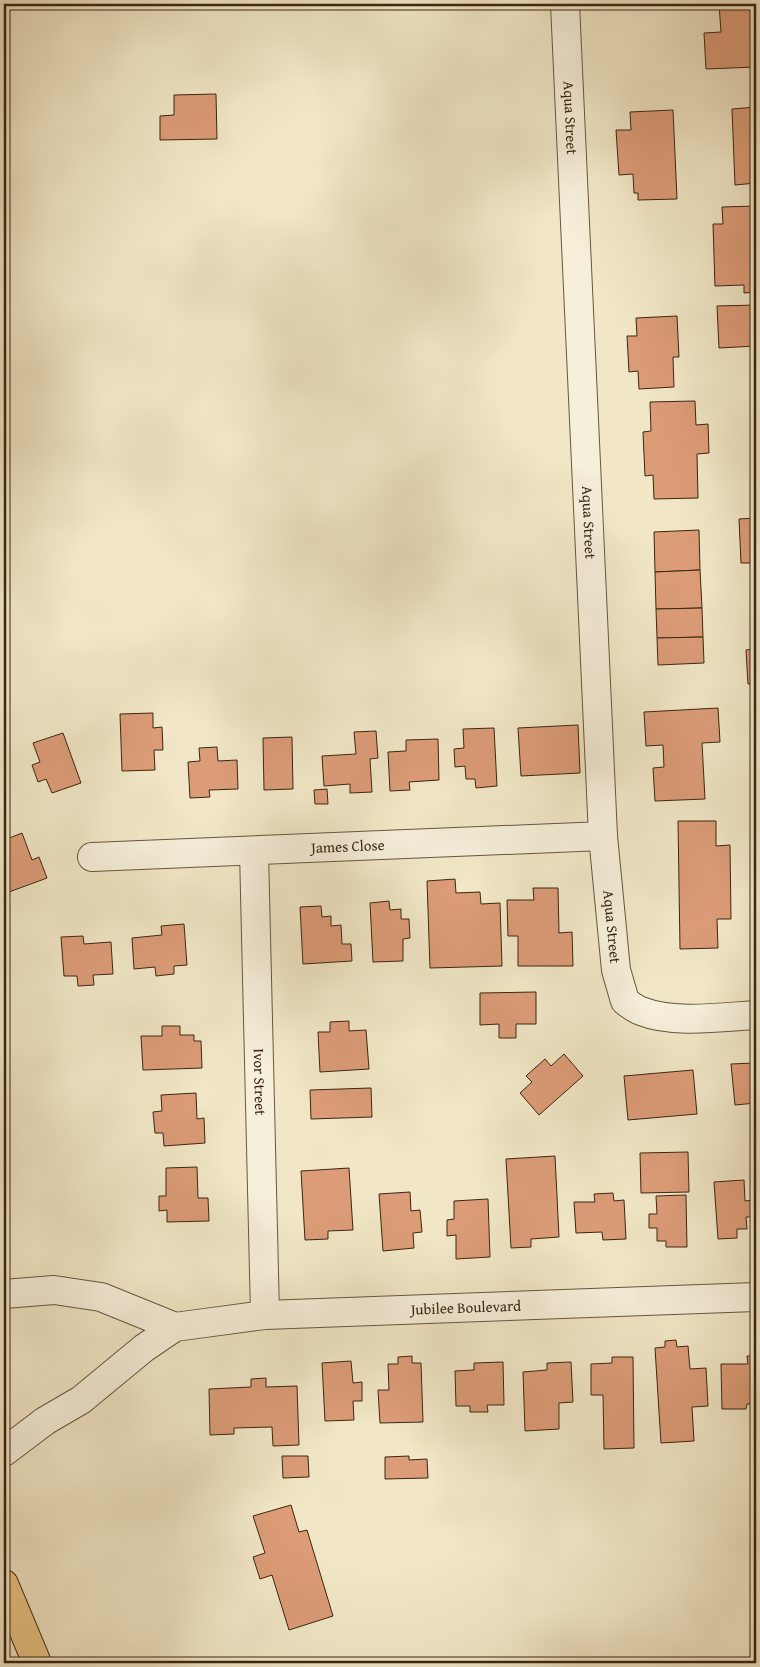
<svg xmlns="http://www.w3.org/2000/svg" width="760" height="1667" font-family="'Gentium Book Plus',serif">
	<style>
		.building { fill: #dc9c78; stroke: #3b2612 }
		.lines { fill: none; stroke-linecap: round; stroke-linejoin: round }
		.minor-casing { stroke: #68563f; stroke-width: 30 }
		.major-casing { stroke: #3b2612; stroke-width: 30 }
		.minor { stroke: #f6efda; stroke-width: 28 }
		.major { stroke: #e8c483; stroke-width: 28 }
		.labels { text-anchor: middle; stroke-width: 4; stroke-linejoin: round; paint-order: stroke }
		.street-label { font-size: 15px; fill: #3b2612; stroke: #f6efda }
	</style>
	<rect width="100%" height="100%" fill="#f1e7c6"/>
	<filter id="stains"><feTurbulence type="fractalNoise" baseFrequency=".004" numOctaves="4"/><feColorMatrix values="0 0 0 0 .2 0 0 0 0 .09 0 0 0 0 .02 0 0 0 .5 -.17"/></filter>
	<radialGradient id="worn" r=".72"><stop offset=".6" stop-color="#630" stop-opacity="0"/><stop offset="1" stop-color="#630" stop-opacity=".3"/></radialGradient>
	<g class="building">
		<path d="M 719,4 L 756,4 L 756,67 L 706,69 L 704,33 L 721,32 Z"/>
		<path d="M 216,94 L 217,139 L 160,140 L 160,116 L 174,115 L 174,95 Z"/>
		<path d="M 756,107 L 756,183 L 735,185 L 732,109 Z"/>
		<path d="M 673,110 L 677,199 L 638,200 L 638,193 L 634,193 L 633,174 L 619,175 L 616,130 L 631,130 L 630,112 Z"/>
		<path d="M 756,206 L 756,292 L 744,293 L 744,285 L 715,286 L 713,224 L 723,224 L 722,207 Z"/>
		<path d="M 756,305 L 756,346 L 719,348 L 717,306 Z"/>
		<path d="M 677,316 L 679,357 L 673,357 L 674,387 L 639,389 L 638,371 L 629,372 L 627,336 L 637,336 L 636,318 Z"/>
		<path d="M 695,401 L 696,425 L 708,424 L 709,453 L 697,454 L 698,498 L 654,499 L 653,475 L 645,476 L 643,432 L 651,431 L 650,402 Z"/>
		<path d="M 756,518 L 756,563 L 741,563 L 739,519 Z"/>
		<path d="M 699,530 L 700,570 L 655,572 L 654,532 Z"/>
		<path d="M 700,570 L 702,608 L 656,609 L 655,572 Z"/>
		<path d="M 702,608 L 703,637 L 657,638 L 656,609 Z"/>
		<path d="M 752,611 L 756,611 L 756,684 L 748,684 L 746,650 L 754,649 Z"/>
		<path d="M 703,637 L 704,663 L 658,665 L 657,638 Z"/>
		<path d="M 718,708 L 720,742 L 702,743 L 705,799 L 655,801 L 653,768 L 664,767 L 663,745 L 646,746 L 644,712 Z"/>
		<path d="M 153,713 L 153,728 L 162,727 L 163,750 L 154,750 L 155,770 L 122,771 L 120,714 Z"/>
		<path d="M 578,725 L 580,773 L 521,776 L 518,728 Z"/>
		<path d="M 494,728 L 497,786 L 476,788 L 475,779 L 466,779 L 465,766 L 455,767 L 454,749 L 464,748 L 463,729 Z"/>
		<path d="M 376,731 L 378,758 L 370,759 L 372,792 L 350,793 L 350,784 L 324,786 L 322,756 L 356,754 L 354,732 Z"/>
		<path d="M 63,733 L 81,783 L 52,793 L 46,779 L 38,782 L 32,765 L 40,762 L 33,743 Z"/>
		<path d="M 292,737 L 293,789 L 264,790 L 263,738 Z"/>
		<path d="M 438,739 L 439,780 L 409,782 L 410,790 L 390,791 L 388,752 L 406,751 L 406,740 Z"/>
		<path d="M 217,747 L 218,761 L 237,760 L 238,789 L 209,790 L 210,797 L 190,798 L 188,762 L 200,761 L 199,748 Z"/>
		<path d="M 327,789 L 328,804 L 315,804 L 314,790 Z"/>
		<path d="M 754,813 L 756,813 L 756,887 Z"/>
		<path d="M 678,821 L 716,821 L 716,846 L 730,845 L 731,919 L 717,919 L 718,948 L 680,949 Z"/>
		<path d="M 22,833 L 32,860 L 39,857 L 47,878 L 9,892 L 5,880 L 4,880 L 4,840 Z"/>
		<path d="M 455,879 L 456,893 L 480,892 L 481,904 L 500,903 L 502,966 L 430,968 L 427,881 Z"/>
		<path d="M 533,888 L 558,888 L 559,933 L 572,932 L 573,966 L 518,966 L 518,936 L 508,936 L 507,900 L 534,900 Z"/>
		<path d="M 389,901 L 390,910 L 401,909 L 401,919 L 409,919 L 410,938 L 403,939 L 403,961 L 373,962 L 370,903 Z"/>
		<path d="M 321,906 L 322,917 L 331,916 L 331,926 L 341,925 L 342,944 L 351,944 L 352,961 L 303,964 L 300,907 Z"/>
		<path d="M 184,924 L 187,965 L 174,966 L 174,974 L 156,976 L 155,967 L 134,969 L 132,938 L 162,935 L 161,926 Z"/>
		<path d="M 83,936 L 84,944 L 111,942 L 113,974 L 93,975 L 94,985 L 78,986 L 77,976 L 64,976 L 61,937 Z"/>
		<path d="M 536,992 L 536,1024 L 516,1024 L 516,1038 L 499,1038 L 499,1024 L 480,1025 L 480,993 Z"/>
		<path d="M 349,1021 L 349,1031 L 366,1030 L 369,1069 L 320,1072 L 318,1032 L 330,1032 L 330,1022 Z"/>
		<path d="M 162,1026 L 180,1026 L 180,1035 L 194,1035 L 194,1041 L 201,1041 L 202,1068 L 143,1070 L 141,1036 L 162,1036 Z"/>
		<path d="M 564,1054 L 583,1076 L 539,1115 L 520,1093 L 532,1082 L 526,1076 L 545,1059 L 551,1066 Z"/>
		<path d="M 753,1058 L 756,1058 L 756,1103 L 735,1105 L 731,1064 L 754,1063 Z"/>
		<path d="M 693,1070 L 697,1114 L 628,1120 L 624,1076 Z"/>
		<path d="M 371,1088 L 372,1117 L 311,1119 L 310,1090 Z"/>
		<path d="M 196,1093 L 197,1119 L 204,1118 L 205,1143 L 164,1146 L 163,1133 L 155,1133 L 153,1112 L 162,1111 L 161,1095 Z"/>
		<path d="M 688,1152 L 689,1192 L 641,1193 L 640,1153 Z"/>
		<path d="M 555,1156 L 559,1237 L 531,1239 L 531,1247 L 511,1248 L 506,1159 Z"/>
		<path d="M 197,1167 L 198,1198 L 208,1198 L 209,1221 L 167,1222 L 167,1210 L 159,1211 L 159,1196 L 166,1196 L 166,1168 Z"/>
		<path d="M 349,1168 L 353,1230 L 328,1231 L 328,1239 L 305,1240 L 301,1171 Z"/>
		<path d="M 744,1180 L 745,1201 L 753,1200 L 754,1217 L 746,1217 L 747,1229 L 737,1229 L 737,1238 L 718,1239 L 714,1182 Z"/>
		<path d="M 410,1192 L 411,1211 L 420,1210 L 422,1232 L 413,1233 L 414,1248 L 383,1251 L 379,1194 Z"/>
		<path d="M 613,1193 L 614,1201 L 624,1200 L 626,1239 L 603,1240 L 602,1232 L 576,1233 L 574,1202 L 595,1202 L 594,1194 Z"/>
		<path d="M 686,1195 L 687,1247 L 666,1247 L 666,1241 L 657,1241 L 657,1228 L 649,1228 L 649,1214 L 657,1214 L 656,1196 Z"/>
		<path d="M 488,1199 L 490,1257 L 456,1259 L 456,1235 L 447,1236 L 447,1220 L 454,1219 L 454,1201 Z"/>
		<path d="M 676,1340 L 677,1347 L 688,1346 L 690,1369 L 706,1368 L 708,1406 L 692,1407 L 694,1441 L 661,1443 L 655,1348 L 665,1347 L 665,1341 Z"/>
		<path d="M 412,1356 L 412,1363 L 421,1363 L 423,1422 L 380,1423 L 378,1390 L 389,1390 L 388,1364 L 398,1364 L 398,1357 Z"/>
		<path d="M 747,1356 L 756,1356 L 756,1404 L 747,1404 L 746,1409 L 722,1409 L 721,1364 L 748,1364 Z"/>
		<path d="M 612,1357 L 633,1357 L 634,1448 L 604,1449 L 603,1395 L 591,1395 L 591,1364 L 612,1363 Z"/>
		<path d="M 351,1361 L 353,1383 L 362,1382 L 362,1401 L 353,1401 L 354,1420 L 325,1421 L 322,1363 Z"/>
		<path d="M 503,1362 L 504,1405 L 487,1405 L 488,1412 L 470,1412 L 470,1406 L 456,1406 L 455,1371 L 474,1370 L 474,1363 Z"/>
		<path d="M 571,1362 L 573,1402 L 559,1403 L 559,1429 L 525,1431 L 523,1372 L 547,1370 L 547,1363 Z"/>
		<path d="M 266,1378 L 266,1387 L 297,1386 L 299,1445 L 273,1446 L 272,1427 L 234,1428 L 234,1434 L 210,1435 L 209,1389 L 251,1387 L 251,1379 Z"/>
		<path d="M 282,1456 L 308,1456 L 309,1477 L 283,1478 Z"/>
		<path d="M 409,1456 L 409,1460 L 427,1459 L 428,1478 L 385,1479 L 385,1457 Z"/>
		<path d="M 291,1505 L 299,1532 L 307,1530 L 333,1616 L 289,1630 L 272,1575 L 260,1579 L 253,1557 L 265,1553 L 253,1516 Z"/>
	</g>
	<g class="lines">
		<defs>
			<g id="minor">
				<path id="s1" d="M 565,4 L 603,836 L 616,970 L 625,1001 C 630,1005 635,1009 641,1011 C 673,1024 722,1017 756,1015"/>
				<path id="s2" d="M 254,851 L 265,1315"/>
				<path id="s3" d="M 92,857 L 603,836"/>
				<path d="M 4,1294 L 54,1290 L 101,1297 L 175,1327"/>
				<path id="s4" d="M 4,1452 L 45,1421 L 81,1400 L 144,1348 L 175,1327 L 265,1315 L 756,1297"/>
			</g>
			<path id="major" d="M 4,1584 L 37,1663"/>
		</defs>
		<use href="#minor" class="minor-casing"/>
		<use href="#major" class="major-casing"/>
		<use href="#minor" class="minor"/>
		<use href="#major" class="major"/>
	</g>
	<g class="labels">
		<g class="street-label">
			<text dy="5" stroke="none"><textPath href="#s1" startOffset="114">Aqua Street</textPath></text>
			<text dy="5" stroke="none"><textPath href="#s1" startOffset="519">Aqua Street</textPath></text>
			<text dy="5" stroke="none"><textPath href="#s3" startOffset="256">James Close</textPath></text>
			<text dy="5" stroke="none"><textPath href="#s1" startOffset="924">Aqua Street</textPath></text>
			<text dy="5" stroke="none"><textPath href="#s2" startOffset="231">Ivor Street</textPath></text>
			<text dy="5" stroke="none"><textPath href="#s4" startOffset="504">Jubilee Boulevard</textPath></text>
		</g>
	</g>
	<rect width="760" height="1667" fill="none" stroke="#f1e7c6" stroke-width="20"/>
	<rect x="5" y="5" width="750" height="1657" fill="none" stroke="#3b2612" stroke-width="2.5"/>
	<rect x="10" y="10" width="740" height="1647" fill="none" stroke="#3b2612"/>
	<rect width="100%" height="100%" filter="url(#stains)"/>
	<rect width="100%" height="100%" fill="url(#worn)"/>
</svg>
